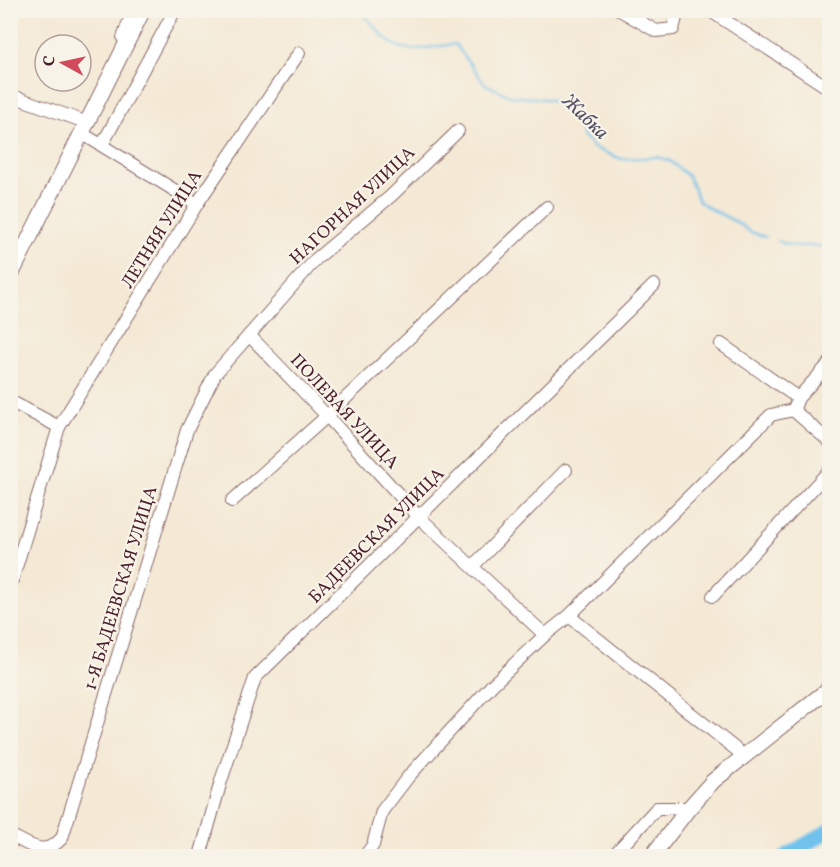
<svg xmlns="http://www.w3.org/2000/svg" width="840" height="867" font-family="Vollkorn,serif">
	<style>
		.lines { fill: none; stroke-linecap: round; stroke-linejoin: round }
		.stream { stroke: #70c2ec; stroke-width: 2 }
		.river { stroke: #70c2ec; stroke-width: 15 }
		.minor-casing { stroke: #866666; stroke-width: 14 }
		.major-casing { stroke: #866666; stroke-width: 17 }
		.minor { stroke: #fff; stroke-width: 12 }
		.major { stroke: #fff; stroke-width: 15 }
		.labels { text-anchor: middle; stroke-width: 4.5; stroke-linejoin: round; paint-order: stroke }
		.street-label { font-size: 18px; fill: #4a1f2b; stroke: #f7f3e8 }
		.water-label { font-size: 20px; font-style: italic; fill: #555065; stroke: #f7f3e8 }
	</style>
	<rect width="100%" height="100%" fill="#f7f3e8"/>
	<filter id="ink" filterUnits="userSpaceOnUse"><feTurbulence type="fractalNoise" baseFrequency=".0167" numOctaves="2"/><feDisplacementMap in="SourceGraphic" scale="12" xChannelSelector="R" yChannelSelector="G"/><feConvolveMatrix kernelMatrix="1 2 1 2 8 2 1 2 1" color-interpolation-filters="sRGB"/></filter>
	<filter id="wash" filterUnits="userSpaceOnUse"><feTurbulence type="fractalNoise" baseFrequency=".008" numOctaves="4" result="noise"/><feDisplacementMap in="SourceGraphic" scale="24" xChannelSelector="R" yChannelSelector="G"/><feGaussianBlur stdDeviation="1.35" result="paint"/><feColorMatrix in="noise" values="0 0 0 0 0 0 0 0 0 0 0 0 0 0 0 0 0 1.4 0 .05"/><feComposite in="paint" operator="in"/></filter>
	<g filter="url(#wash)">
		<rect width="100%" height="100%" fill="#f4e9d5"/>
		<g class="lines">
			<g class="stream">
				<path d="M 357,10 C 368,18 375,27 384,37 C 405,58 429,46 455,44 L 485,84 L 510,96 L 546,99 L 556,102 L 574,118 L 583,137 L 594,148 L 609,154 L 622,159 L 657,157 L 670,161 L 688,176 L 699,201 L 707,207 L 738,223 L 750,232 L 766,237"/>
				<path d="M 778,241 C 795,250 812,243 830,247"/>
			</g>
			<path class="river" d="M 786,856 L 830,830"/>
		</g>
	</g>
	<g filter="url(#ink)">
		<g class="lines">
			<defs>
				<g id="minor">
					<path d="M 620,10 L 656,31 L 673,29 L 678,10"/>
					<path d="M 709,10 L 830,89"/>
					<path d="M 123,38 L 133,10"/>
					<path d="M 10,95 L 88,123"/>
					<path d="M 83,134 L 197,204"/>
					<path d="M 102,145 L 175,10"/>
					<path d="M 249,335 L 327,416 L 419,517 L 545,635"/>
					<path d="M 721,344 L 798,398"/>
					<path d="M 10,401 L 59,427 L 10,587"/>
					<path d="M 795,406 L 798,398 L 830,363"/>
					<path d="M 793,410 L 830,442"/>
					<path d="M 59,427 L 197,204 L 299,53"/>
					<path d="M 232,501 L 327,416 L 547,207"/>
					<path d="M 473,566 L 566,470"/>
					<path d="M 713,596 L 830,470"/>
					<path d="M 569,616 L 743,755"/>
					<path d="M 10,835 C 30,845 44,858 62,838 L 187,430 L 215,374 L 316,259 L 391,196 L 458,131"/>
					<path d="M 200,856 L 221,781 L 255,678 L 654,285"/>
					<path d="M 365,856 L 373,845 L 382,811 L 408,777 L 492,685 L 545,635 L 569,616 L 771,415 L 793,410"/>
					<path d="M 613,856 L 657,808 L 689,808"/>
				</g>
				<g id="major">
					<path d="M 10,277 L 143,10"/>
					<path d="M 652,856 L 689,808 L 713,781 L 830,688"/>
				</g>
			</defs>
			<use href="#minor" class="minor-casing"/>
			<use href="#major" class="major-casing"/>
			<use href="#minor" class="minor"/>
			<use href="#major" class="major"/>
		</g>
	</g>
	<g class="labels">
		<g class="street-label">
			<text transform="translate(352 205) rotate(-43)" y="6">НАГОРНАЯ УЛИЦА</text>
			<text transform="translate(161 229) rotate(-58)" y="6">ЛЕТНЯЯ УЛИЦА</text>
			<text transform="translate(345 411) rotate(47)" y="6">ПОЛЕВАЯ УЛИЦА</text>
			<text transform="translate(376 535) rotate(-45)" y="6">БАДЕЕВСКАЯ УЛИЦА</text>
			<text transform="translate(120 588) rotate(-73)" y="6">1-Я БАДЕЕВСКАЯ УЛИЦА</text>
		</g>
		<g class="water-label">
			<text transform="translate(586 116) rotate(44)" y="7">Жабка</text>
		</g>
	</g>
	<rect width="840" height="867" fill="none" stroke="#f7f3e8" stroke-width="36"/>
	<g transform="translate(63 63) rotate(278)"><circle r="28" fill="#f7f3e8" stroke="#b29e9c" stroke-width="1.5"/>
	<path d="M0-4.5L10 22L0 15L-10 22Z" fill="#d1495b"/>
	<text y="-9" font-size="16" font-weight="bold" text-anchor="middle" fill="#4a1f2b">С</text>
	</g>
</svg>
